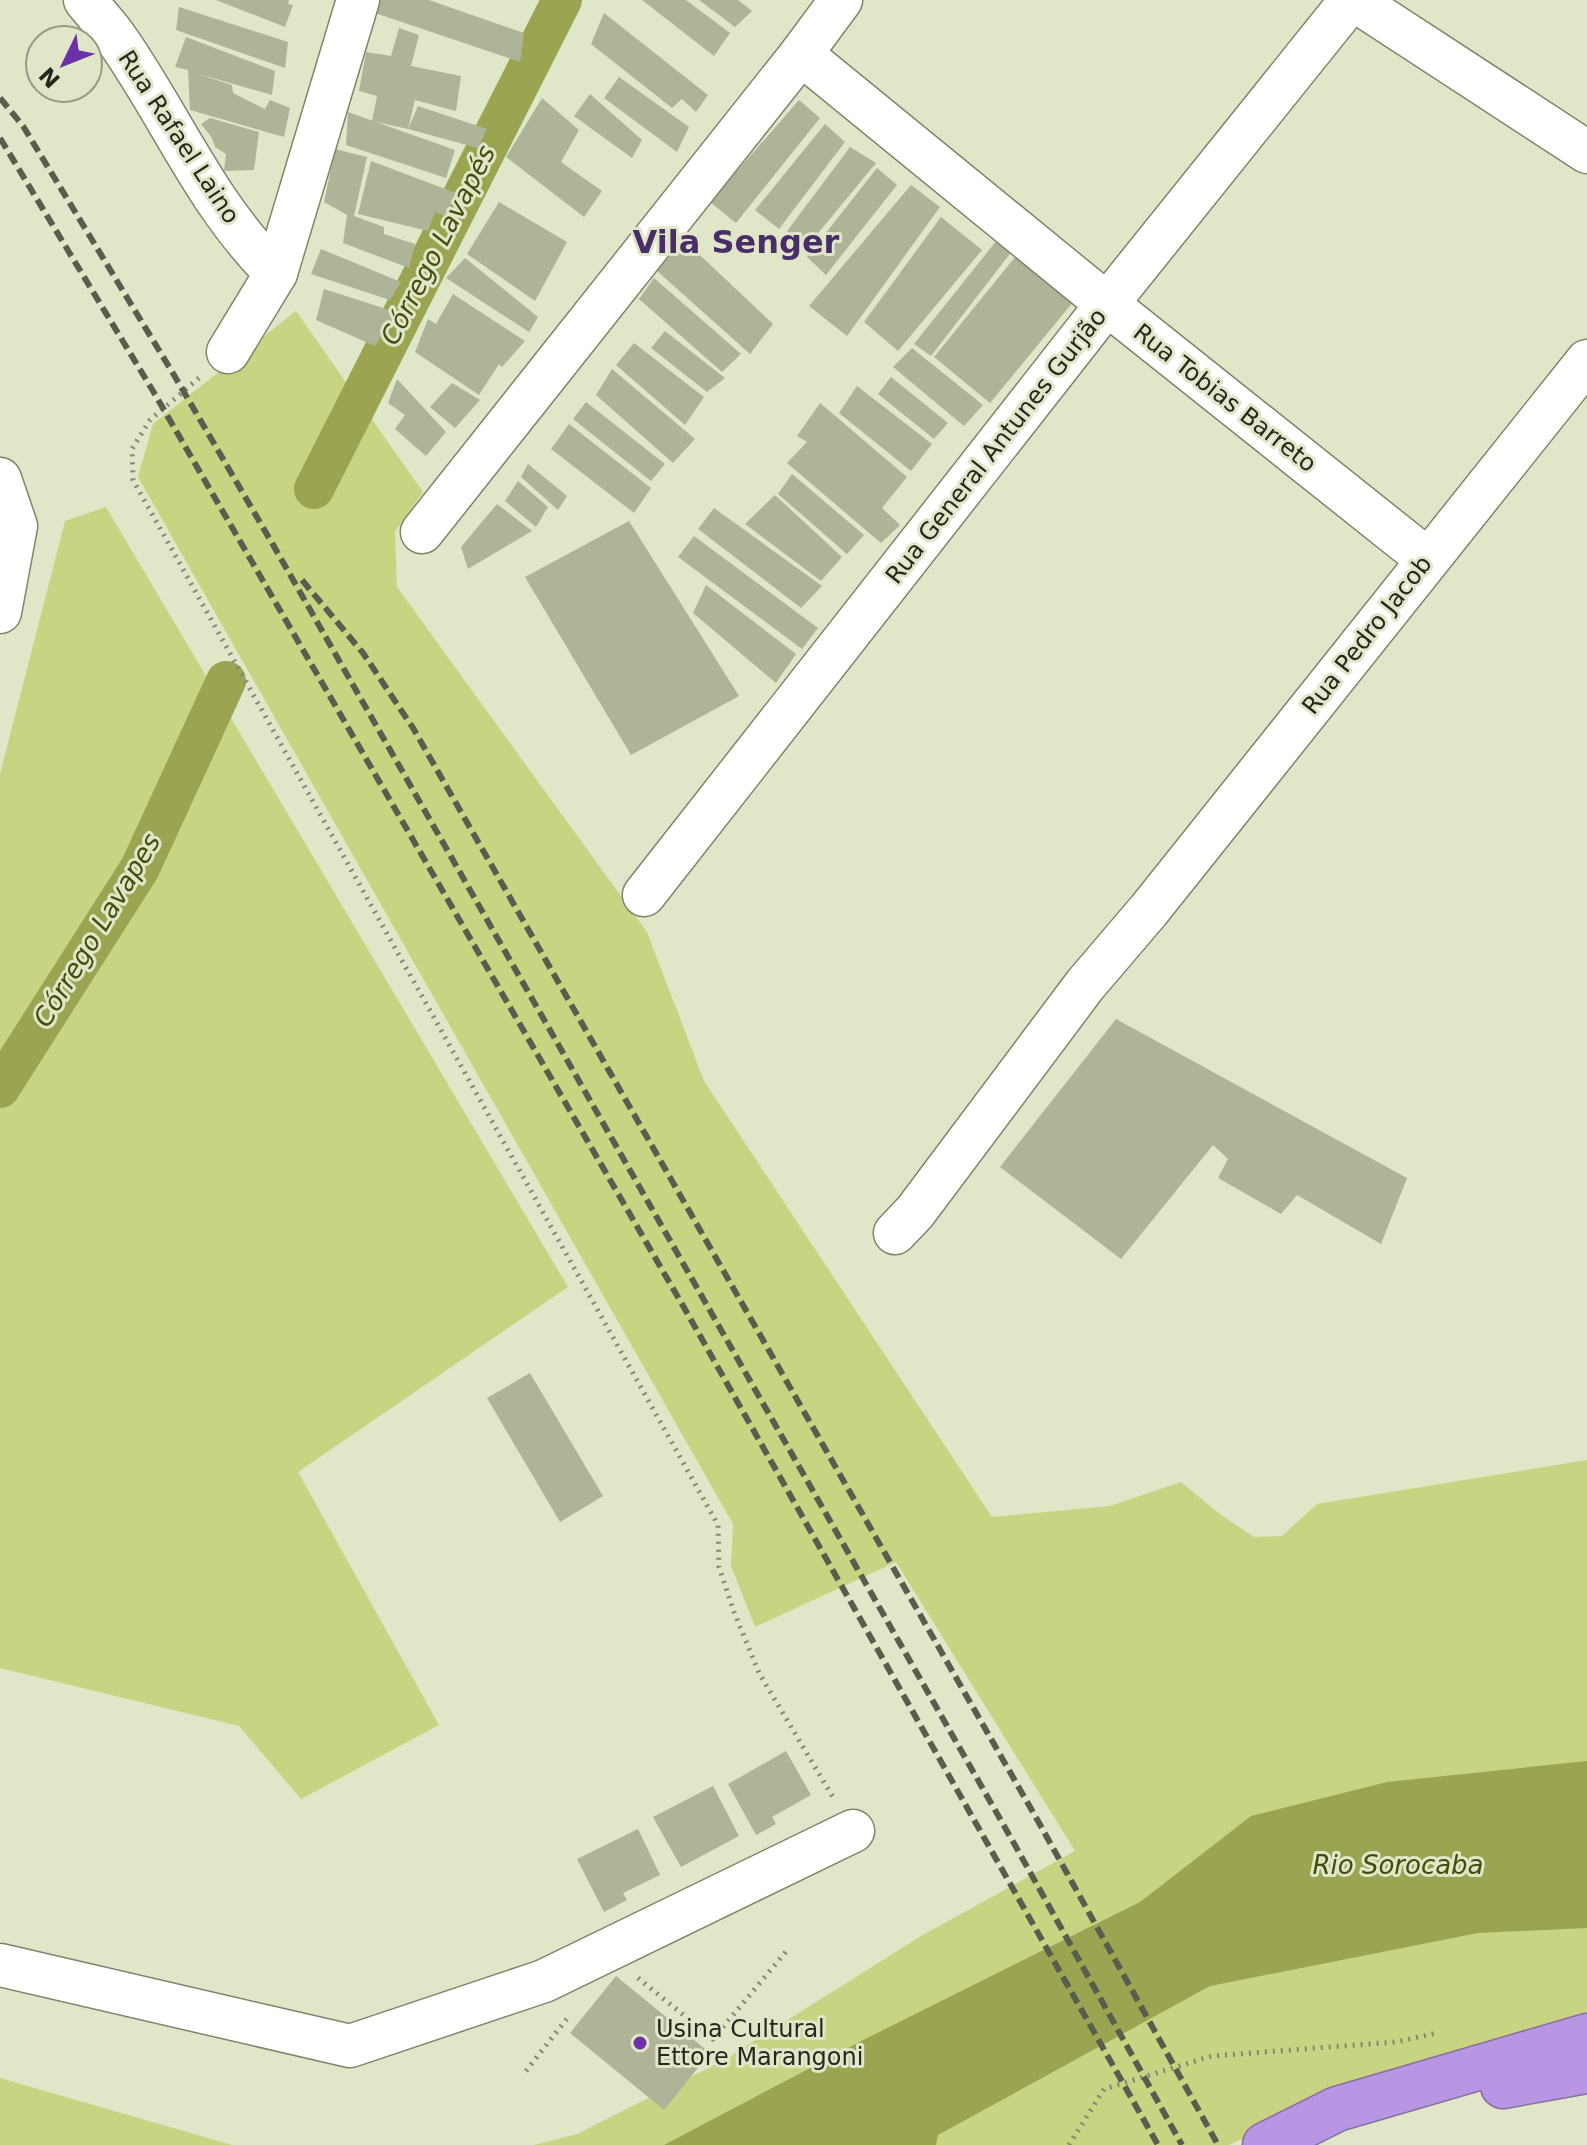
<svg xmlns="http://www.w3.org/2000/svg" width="1587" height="2145" font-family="'DejaVu Sans',sans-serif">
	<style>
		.green { fill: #c9d483 }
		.water { fill: #9ba451 }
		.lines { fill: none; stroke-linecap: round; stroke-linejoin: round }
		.canal { stroke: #9ba451; stroke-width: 40 }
		.building { fill: #afb498 }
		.minor-casing { stroke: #808469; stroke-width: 45 }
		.highway-casing { stroke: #85709e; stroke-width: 47 }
		.path { stroke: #848773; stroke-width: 5; stroke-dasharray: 2 6; stroke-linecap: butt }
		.minor { stroke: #fff; stroke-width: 42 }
		.highway { stroke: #b896e3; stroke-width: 44 }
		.rail { stroke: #5a5d4d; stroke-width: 6; stroke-dasharray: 12 6; stroke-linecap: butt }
		.poi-dot { fill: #6e30a6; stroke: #e1e6c9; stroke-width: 3 }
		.labels { text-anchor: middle; stroke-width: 6; stroke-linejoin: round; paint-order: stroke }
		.street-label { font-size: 24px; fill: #26281d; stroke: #e1e6c9 }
		.poi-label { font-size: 24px; fill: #26281d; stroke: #e1e6c9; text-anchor: start }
		.water-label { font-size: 26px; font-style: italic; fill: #464c0b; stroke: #e1e6c9 }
		.district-label { font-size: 32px; font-weight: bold; fill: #482d67; stroke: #e1e6c9 }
	</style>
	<rect width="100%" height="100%" fill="#e1e6c9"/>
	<g class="green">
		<path d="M 296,311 L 423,492 L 395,532 L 397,587 L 647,932 L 704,1081 L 992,1517 L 1110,1506 L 1181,1482 L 1221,1515 L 1254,1537 L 1282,1536 L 1317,1504 L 1587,1460 L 1587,2021 L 1338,2093 L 1229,2145 L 534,2145 L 577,2134 L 724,2060 L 921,1936 L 1075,1851 L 896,1562 L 755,1627 L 731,1566 L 733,1524 L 138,477 L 153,424 Z"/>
		<path d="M 106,507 L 568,1287 L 298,1472 L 439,1725 L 301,1799 L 239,1726 L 0,1668 L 0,774 L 65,521 Z"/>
		<path d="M 0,2078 L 232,2145 L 0,2145 Z"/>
	</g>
	<path class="water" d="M 1587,1761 L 1587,1928 L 1478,1933 L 1210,1986 L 938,2135 L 936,2145 L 664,2145 L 867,2038 L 1140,1902 L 1251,1816 L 1387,1782 Z"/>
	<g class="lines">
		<g class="canal">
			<path d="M 314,489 L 562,0"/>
			<path d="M 0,1088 L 140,868 L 226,681"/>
		</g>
	</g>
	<g class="building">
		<path d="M 216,0 L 289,0 L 288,4 L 293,5 L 285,27 Z"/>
		<path d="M 373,0 L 429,0 L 524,33 L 520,62 L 369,11 Z"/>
		<path d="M 642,0 L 686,0 L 730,33 L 714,56 Z"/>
		<path d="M 699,0 L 738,0 L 752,11 L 735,27 Z"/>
		<path d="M 179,7 L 288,42 L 285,68 L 176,30 Z"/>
		<path d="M 604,13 L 708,95 L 696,112 L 682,99 L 672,108 L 591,44 Z"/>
		<path d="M 399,28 L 419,35 L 411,66 L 461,76 L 456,111 L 415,100 L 408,129 L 372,121 L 377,96 L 359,91 L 366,52 L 391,56 Z"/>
		<path d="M 186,37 L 275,71 L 272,95 L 195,73 L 232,85 L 233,93 L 265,109 L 270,100 L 290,108 L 284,137 L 190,110 L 188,70 L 175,67 Z"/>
		<path d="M 619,77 L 689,127 L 677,152 L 604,98 Z"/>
		<path d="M 590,94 L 642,140 L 632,158 L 574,116 Z"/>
		<path d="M 542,98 L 579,130 L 561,162 L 602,191 L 584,217 L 506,157 Z"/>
		<path d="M 799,100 L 820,118 L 736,223 L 710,202 Z"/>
		<path d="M 418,106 L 487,129 L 478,148 L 408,129 Z"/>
		<path d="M 348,112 L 455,150 L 446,178 L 346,145 Z"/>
		<path d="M 210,118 L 259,132 L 254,170 L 224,171 L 226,154 L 215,147 L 212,138 L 201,124 Z"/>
		<path d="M 825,124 L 845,142 L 779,229 L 755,210 Z"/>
		<path d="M 850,147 L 876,163 L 805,249 L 787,231 Z"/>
		<path d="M 335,149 L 367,157 L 354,216 L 384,227 L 384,234 L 415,244 L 409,268 L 343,243 L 347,215 L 324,202 Z"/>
		<path d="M 371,161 L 456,193 L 447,217 L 435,212 L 428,231 L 358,214 Z"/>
		<path d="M 877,168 L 897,185 L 826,275 L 807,257 Z"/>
		<path d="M 911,185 L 940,207 L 847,336 L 809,306 Z"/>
		<path d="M 499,202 L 567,242 L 535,301 L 467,254 Z"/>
		<path d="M 941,217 L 982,250 L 898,351 L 864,322 Z"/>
		<path d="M 1001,235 L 1016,246 L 931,356 L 914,344 Z"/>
		<path d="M 685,241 L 773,324 L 750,354 L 656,270 Z"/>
		<path d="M 321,249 L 401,282 L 390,300 L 311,274 Z"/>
		<path d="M 1020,251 L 1078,296 L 990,403 L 934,357 Z"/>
		<path d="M 465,258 L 538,317 L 529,332 L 446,278 Z"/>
		<path d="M 654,278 L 741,354 L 722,372 L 639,299 Z"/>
		<path d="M 324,289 L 396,312 L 375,346 L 316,320 Z"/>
		<path d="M 453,294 L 525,341 L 502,367 L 499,364 L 479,395 L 415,352 L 428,319 L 436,324 Z"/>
		<path d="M 665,331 L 725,378 L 707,392 L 651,348 Z"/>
		<path d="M 634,343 L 704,397 L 685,425 L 616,365 Z"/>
		<path d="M 912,348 L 983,405 L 964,426 L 893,367 Z"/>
		<path d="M 612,369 L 695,439 L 673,463 L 596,395 Z"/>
		<path d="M 891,377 L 948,423 L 934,439 L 878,394 Z"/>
		<path d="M 397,379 L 446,432 L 426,456 L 395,429 L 405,415 L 388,403 Z"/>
		<path d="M 452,383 L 480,400 L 455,428 L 430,407 Z"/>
		<path d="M 857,386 L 932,444 L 911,471 L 839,413 Z"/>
		<path d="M 586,402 L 665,464 L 651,481 L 573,419 Z"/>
		<path d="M 820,403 L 907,477 L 882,508 L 900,525 L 881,543 L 787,463 L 807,442 L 797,436 Z"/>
		<path d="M 569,424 L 651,488 L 634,513 L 551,449 Z"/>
		<path d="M 528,464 L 567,496 L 558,510 L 521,477 Z"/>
		<path d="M 792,474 L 864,535 L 847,554 L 778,494 Z"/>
		<path d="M 518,481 L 548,507 L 536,527 L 505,501 Z"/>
		<path d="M 775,495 L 842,557 L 821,581 L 745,524 Z"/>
		<path d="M 497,504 L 532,531 L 468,569 L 461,547 Z"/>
		<path d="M 714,508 L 822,586 L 801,608 L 698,529 Z"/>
		<path d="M 629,521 L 739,696 L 631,755 L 525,577 Z"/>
		<path d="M 694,536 L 818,628 L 802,649 L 678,557 Z"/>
		<path d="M 706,585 L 796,654 L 776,683 L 693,613 Z"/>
		<path d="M 1116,1019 L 1407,1178 L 1381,1244 L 1297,1195 L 1281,1214 L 1218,1178 L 1228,1159 L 1213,1145 L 1121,1259 L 1000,1167 Z"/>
		<path d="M 530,1373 L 603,1496 L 560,1522 L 487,1398 Z"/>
		<path d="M 786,1751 L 811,1795 L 772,1817 L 776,1824 L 756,1835 L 728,1784 Z"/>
		<path d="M 713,1786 L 739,1836 L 681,1867 L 653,1817 Z"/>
		<path d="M 638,1829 L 660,1875 L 623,1893 L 627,1900 L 604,1912 L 577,1859 Z"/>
		<path d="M 616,1976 L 710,2053 L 664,2110 L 570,2033 Z"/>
	</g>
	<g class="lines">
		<defs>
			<g id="minor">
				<path d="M 85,0 C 95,13 107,25 116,38 C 171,116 207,206 276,273"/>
				<path d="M 1354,0 L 1587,152"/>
				<path d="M 801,54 L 1107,304 L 1427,559"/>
				<path d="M 228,352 L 276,273 L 358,0"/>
				<path d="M 0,479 L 16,526 L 0,612"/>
				<path d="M 422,532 L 801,54 L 841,0"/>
				<path d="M 644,895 L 1107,304 L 1351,0"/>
				<path d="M 895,1233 L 915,1212 L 1085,985 L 1149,910 L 1587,361"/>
				<path d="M 0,1965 L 350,2046 L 544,1981 L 853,1831"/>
			</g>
			<g id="highway">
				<path d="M 1503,2086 L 1587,2071"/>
				<path d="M 1265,2145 L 1337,2109 L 1587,2036"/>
			</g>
		</defs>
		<use href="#minor" class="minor-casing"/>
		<use href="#highway" class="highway-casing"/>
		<g class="path">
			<path d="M 199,378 L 150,420 L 132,449 L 133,480 L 718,1525 L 719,1567 L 734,1612 L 759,1673 L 834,1799"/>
			<path d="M 638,1978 L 713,2039 L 789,1948"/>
			<path d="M 526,2071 L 569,2016"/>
			<path d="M 1069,2145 L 1104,2089 L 1212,2056 L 1396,2042 L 1437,2033"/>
		</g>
		<use href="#minor" class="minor"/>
		<use href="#highway" class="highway"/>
		<g class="rail">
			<path d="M 0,98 L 23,126 L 174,375 L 272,543 L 1011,1838 L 1182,2145"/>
			<path d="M 0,138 L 153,391 L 686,1311 L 1158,2145"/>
			<path d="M 302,580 L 363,653 L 413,728 L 1038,1821 L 1218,2145"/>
		</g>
	</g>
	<circle class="poi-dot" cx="640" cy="2043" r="8"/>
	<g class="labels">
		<g class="street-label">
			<text transform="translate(179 137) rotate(57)" y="8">Rua Rafael Laino</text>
			<text transform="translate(1225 398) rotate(38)" y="8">Rua Tobias Barreto</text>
			<text transform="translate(996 446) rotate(-52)" y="8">Rua General Antunes Gurjão</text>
			<text transform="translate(1367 635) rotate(-52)" y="8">Rua Pedro Jacob</text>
		</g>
		<g class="poi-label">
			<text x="656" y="2037">Usina Cultural<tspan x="656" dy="28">Ettore Marangoni</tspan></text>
		</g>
		<g class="water-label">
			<text transform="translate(438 245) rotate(-63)" y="9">Córrego Lavapés</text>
			<text transform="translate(97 930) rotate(-59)" y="9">Córrego Lavapes</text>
			<text x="1398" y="1874">Rio Sorocaba</text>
		</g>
		<g class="district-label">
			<text x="736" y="253">Vila Senger</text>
		</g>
	</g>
	<g transform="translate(64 64) rotate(227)"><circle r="38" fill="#e1e6c9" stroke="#969a84" stroke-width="2"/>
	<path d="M0-6L14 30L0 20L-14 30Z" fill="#6e30a6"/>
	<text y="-12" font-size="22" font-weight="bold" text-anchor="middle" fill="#26281d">N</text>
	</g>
</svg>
